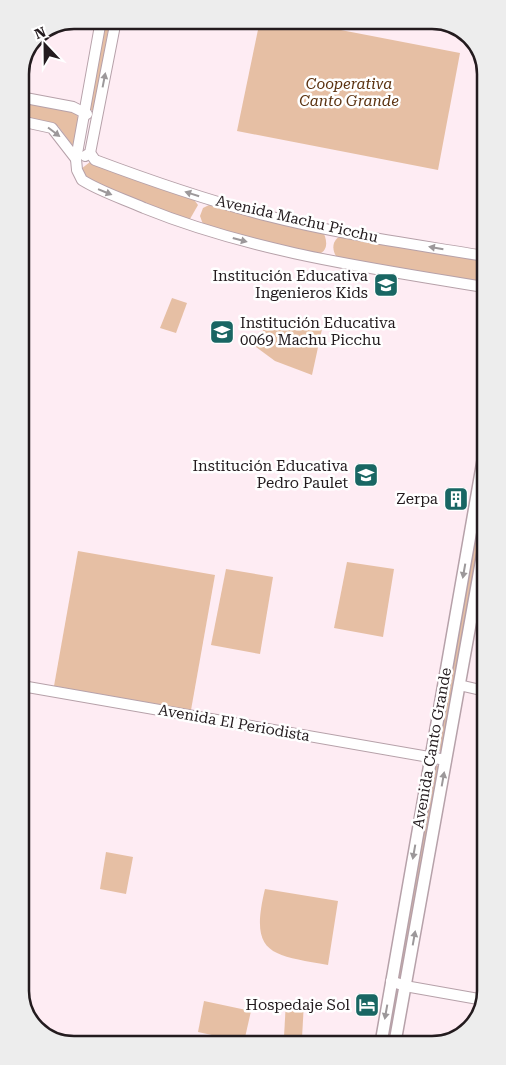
<svg xmlns="http://www.w3.org/2000/svg" width="506" height="1065" font-family="'Roboto Serif',serif">
	<style>
		.green { fill: #e6bfa4 }
		.lines { fill: none; stroke-linecap: round; stroke-linejoin: round }
		.secondary-casing { stroke: #b6a1a9; stroke-width: 12 }
		.primary-casing { stroke: #b6a1a9; stroke-width: 14 }
		.secondary { stroke: #fff; stroke-width: 10 }
		.primary { stroke: #fff; stroke-width: 11 }
		.oneway { fill: #9c989a }
		.labels { text-anchor: middle; stroke-width: 5; stroke-linejoin: round; paint-order: stroke }
		.park-label { font-size: 15px; font-style: italic; fill: #5a310f; stroke: #fff }
		.street-label { font-size: 15px; fill: #231b1e; stroke: #fff }
		.poi-label { font-size: 15px; fill: #231b1e; stroke: #fff; text-anchor: end }
		.rim { fill: none; stroke: #231b1e; stroke-width: 2.5 }
	</style>
	<rect width="100%" height="100%" fill="#feecf3"/>
	<g class="green">
		<path d="M 104,20 L 110,20 L 94,110 L 88,110 Z"/>
		<path d="M 260,20 L 289,20 L 460,53 L 438,170 L 237,131 Z"/>
		<path d="M 20,101 L 76,112 L 79,120 L 74,147 L 58,126 L 20,118 Z"/>
		<path d="M 90,162 L 192,197 L 198,205 L 190,219 L 185,220 L 88,181 L 81,169 Z"/>
		<path d="M 213,203 L 322,230 C 328,240 329,253 315,255 L 204,227 L 200,216 L 203,208 Z"/>
		<path d="M 340,236 L 484,259 L 484,284 L 338,259 C 332,251 331,242 340,236 Z"/>
		<path d="M 172,298 L 187,303 L 176,333 L 160,328 Z"/>
		<path d="M 269,317 L 322,329 L 312,375 L 275,361 L 256,347 Z"/>
		<path d="M 482,495 L 484,496 L 484,514 L 441,751 L 437,750 Z"/>
		<path d="M 78,551 L 215,575 L 191,710 L 54,686 Z"/>
		<path d="M 347,562 L 394,569 L 383,637 L 334,628 Z"/>
		<path d="M 226,569 L 273,577 L 260,654 L 211,645 Z"/>
		<path d="M 433,764 L 440,767 L 402,982 L 395,978 Z"/>
		<path d="M 106,852 L 133,857 L 126,894 L 100,889 Z"/>
		<path d="M 265,889 L 338,901 L 328,965 C 271,955 249,955 265,889 Z"/>
		<path d="M 394,990 L 400,992 L 391,1042 L 384,1043 Z"/>
		<path d="M 204,1001 L 251,1011 L 244,1042 L 198,1032 Z"/>
		<path d="M 286,1001 L 304,1002 L 302,1038 L 284,1037 Z"/>
	</g>
	<g class="lines">
		<defs>
			<g id="secondary">
				<path d="M 101,20 L 76,159 L 77,170 L 82,180 C 101,192 124,199 144,208 C 253,252 369,268 484,287"/>
				<path d="M 20,97 L 73,107 L 87,114"/>
				<path d="M 20,121 L 52,128 L 76,159"/>
				<path d="M 90,153 L 95,160 C 151,181 209,201 268,216 C 338,234 412,244 484,256"/>
				<path d="M 85,156 L 90,153 L 116,20"/>
				<path d="M 459,685 L 485,691"/>
				<path d="M 22,686 L 446,760"/>
				<path d="M 391,981 L 405,986 L 484,1000"/>
			</g>
			<g id="primary">
				<path d="M 395,1042 L 485,541"/>
				<path d="M 381,1043 L 484,455"/>
			</g>
		</defs>
		<use href="#secondary" class="secondary-casing"/>
		<use href="#primary" class="primary-casing"/>
		<use href="#secondary" class="secondary"/>
		<use href="#primary" class="primary"/>
	</g>
	<defs><path id="oneway-solid" d="M-6-.8H1V-3.2L6.5 0L1 3.2V.8H-6Z" transform="scale(1.25)"/></defs>
	<g class="oneway">
		<use href="#oneway-solid" transform="translate(104 80) rotate(-79)"/>
		<use href="#oneway-solid" transform="translate(54 132) rotate(37)"/>
		<use href="#oneway-solid" transform="translate(105 192) rotate(22)"/>
		<use href="#oneway-solid" transform="translate(192 194) rotate(-162)"/>
		<use href="#oneway-solid" transform="translate(240 240) rotate(15)"/>
		<use href="#oneway-solid" transform="translate(436 248) rotate(-170)"/>
		<use href="#oneway-solid" transform="translate(464 571) rotate(100)"/>
		<use href="#oneway-solid" transform="translate(443 779) rotate(-80)"/>
		<use href="#oneway-solid" transform="translate(414 852) rotate(100)"/>
		<use href="#oneway-solid" transform="translate(414 938) rotate(-80)"/>
		<use href="#oneway-solid" transform="translate(386 1012) rotate(100)"/>
	</g>
	<defs>
		<symbol id="school-square" viewBox="-11 -11 22 22"><rect x="-9" y="-9" width="18" height="18" rx="4" fill="#196663" stroke="#fff"/><path d="M0-5L7-2L0 1L-7-2ZM-4 1L0 2.5L4 1V4Q0 6-4 4Z" fill="#fff"/></symbol>
		<symbol id="building-square" viewBox="-11 -11 22 22"><rect x="-9" y="-9" width="18" height="18" rx="4" fill="#196663" stroke="#fff"/><path d="M-4-6H4V6H1V3H-1V6H-4ZM-2.5-4.3h1.7v1.8h-1.7ZM.8-4.3h1.7v1.8H.8ZM-2.5-1h1.7V.8h-1.7ZM.8-1h1.7V.8H.8Z" fill="#fff"/></symbol>
		<symbol id="hotel-square" viewBox="-11 -11 22 22"><rect x="-9" y="-9" width="18" height="18" rx="4" fill="#196663" stroke="#fff"/><path d="M-6-4.5h1.5V1H6V5H4.5V3h-9V5H-6ZM-4 0a1.8 1.8 0 1 1 3.6 0ZM.5 0V-2.5h3Q6-2.5 6 0Z" fill="#fff"/></symbol>
	</defs>
	<g fill-rule="evenodd">
		<use href="#school-square" x="372" y="271" width="28" height="28"/>
		<use href="#school-square" x="208" y="318" width="28" height="28"/>
		<use href="#school-square" x="352" y="461" width="28" height="28"/>
		<use href="#building-square" x="442" y="485" width="28" height="28"/>
		<use href="#hotel-square" x="353" y="991" width="28" height="28"/>
	</g>
	<g class="labels">
		<g class="park-label">
			<text x="349" y="89">Cooperativa<tspan x="349" dy="17">Canto Grande</tspan></text>
		</g>
		<g class="street-label">
			<text transform="translate(297 219) rotate(13)" y="5">Avenida Machu Picchu</text>
			<text transform="translate(234 723) rotate(10)" y="5">Avenida El Periodista</text>
			<text transform="translate(432 748) rotate(-80)" y="5">Avenida Canto Grande</text>
		</g>
		<g class="poi-label">
			<text x="368" y="281">Institución Educativa<tspan x="368" dy="17">Ingenieros Kids</tspan></text>
			<text x="240" y="328" text-anchor="start">Institución Educativa<tspan x="240" dy="17">0069 Machu Picchu</tspan></text>
			<text x="348" y="471">Institución Educativa<tspan x="348" dy="17">Pedro Paulet</tspan></text>
			<text x="438" y="504">Zerpa</text>
			<text x="350" y="1010">Hospedaje Sol</text>
		</g>
	</g>
	<path d="M0 0H506V1065H0ZM74 29H432A45 45 0 0 1 477 74V991A45 45 0 0 1 432 1036H74A45 45 0 0 1 29 991V74A45 45 0 0 1 74 29Z" fill="#ededed" fill-rule="evenodd"/>
	<path class="rim" d="M74 29H432A45 45 0 0 1 477 74V991A45 45 0 0 1 432 1036H74A45 45 0 0 1 29 991V74A45 45 0 0 1 74 29Z"/>
	<g transform="translate(45 45) rotate(338)" stroke="#ffffff" stroke-width="4" paint-order="stroke">
	<path d="M0-4L9 19L0 12L-9 19Z" fill="#231b1e"/>
	<text y="-8" font-size="14" font-weight="bold" text-anchor="middle" fill="#231b1e">N</text>
	</g>
</svg>
